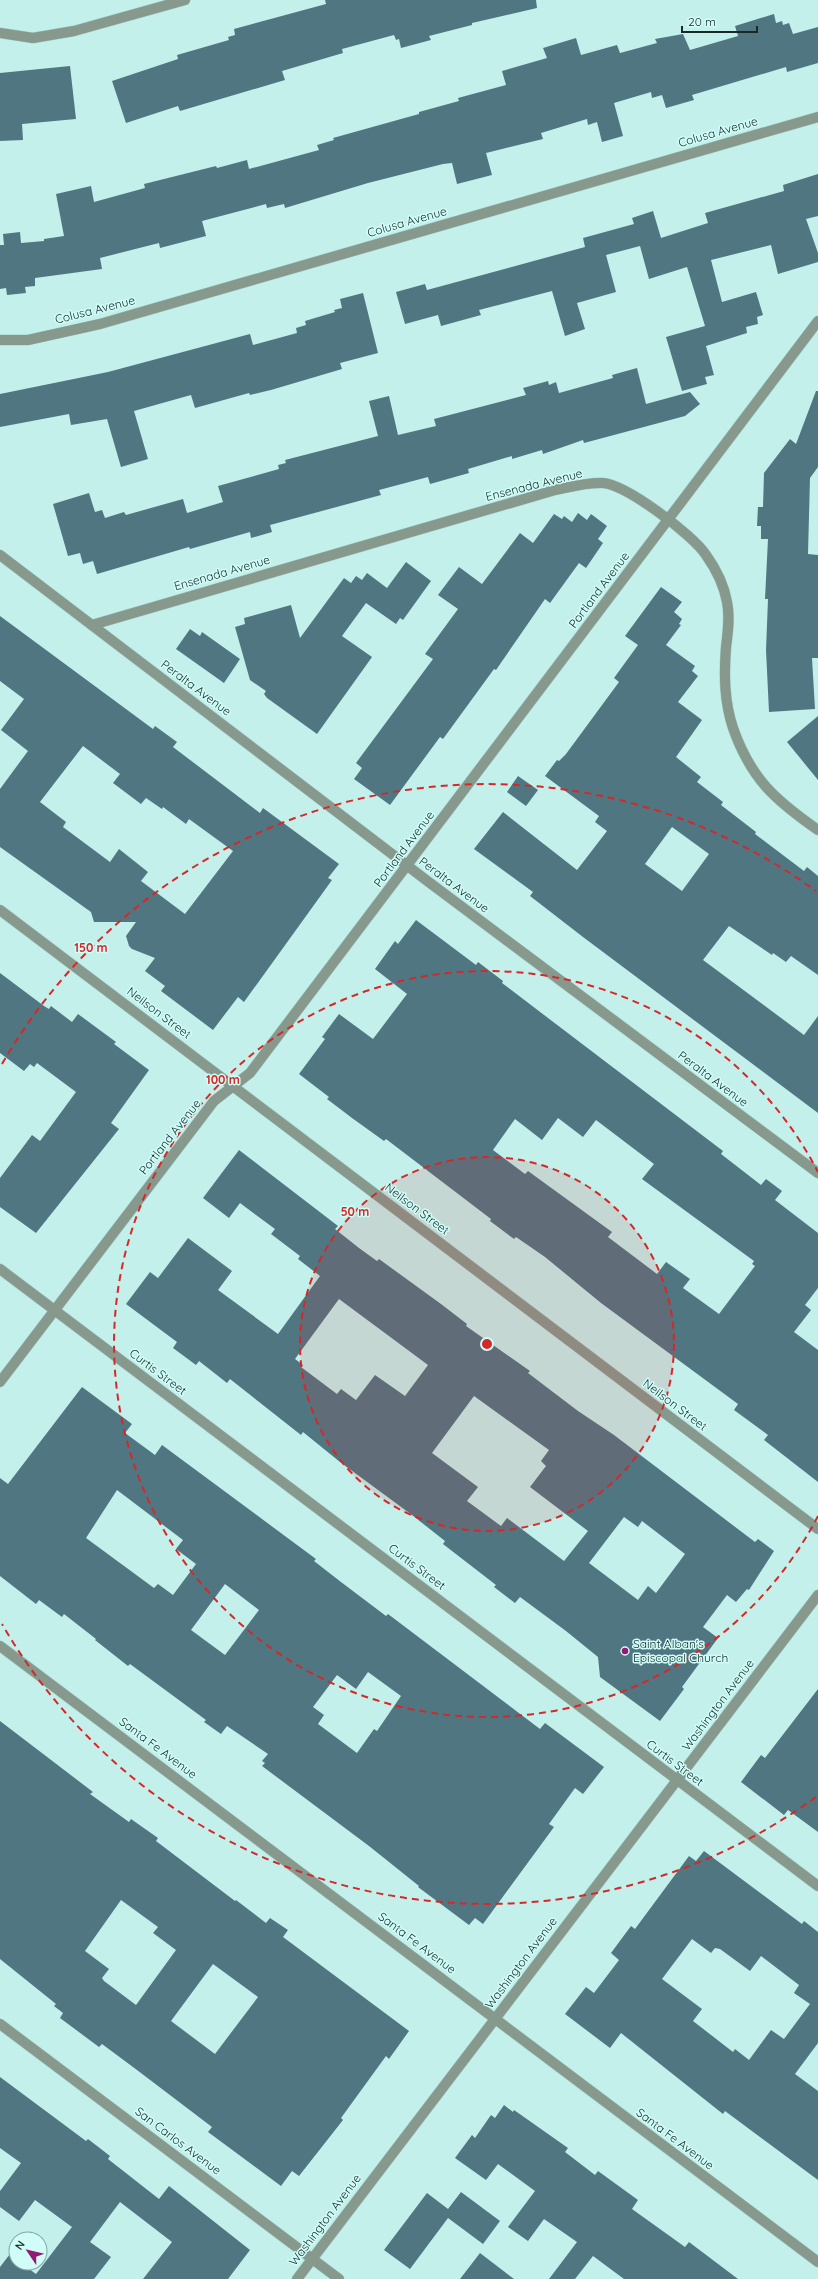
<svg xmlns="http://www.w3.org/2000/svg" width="818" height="2279" font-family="Quicksand,sans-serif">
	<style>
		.building { fill: #507682; fill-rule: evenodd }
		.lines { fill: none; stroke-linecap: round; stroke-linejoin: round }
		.minor-casing { stroke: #a4ccc8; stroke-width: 11 }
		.minor { stroke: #86998c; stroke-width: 10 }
		.ring { fill: none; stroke: #d62828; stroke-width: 2; stroke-dasharray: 7 5 }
		.poi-dot { fill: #951872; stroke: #d0fdf8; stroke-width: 1.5 }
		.labels { text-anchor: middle; stroke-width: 3; stroke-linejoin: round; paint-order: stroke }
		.street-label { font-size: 12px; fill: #182928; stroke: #d0fdf8 }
		.poi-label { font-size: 12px; fill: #182928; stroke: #d0fdf8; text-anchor: start }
		.centre { fill: #d62828; stroke: #d0fdf8; stroke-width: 2 }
		.ring-label { font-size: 12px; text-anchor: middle; font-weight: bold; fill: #d62828; stroke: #d0fdf8; stroke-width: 3; stroke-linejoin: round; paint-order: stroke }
	</style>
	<rect width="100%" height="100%" fill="#c3f0eb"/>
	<g class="building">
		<path d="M 325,0 L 536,0 L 537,8 L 472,23 L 472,25 L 429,36 L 431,40 L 401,48 L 399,39 L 396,40 L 394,35 L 342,49 L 343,53 L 282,71 L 285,80 L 180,111 L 178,106 L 126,123 L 112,81 L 178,59 L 177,55 L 229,40 L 228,37 L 235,35 L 234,29 L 326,4 Z"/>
		<path d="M 774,14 L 776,23 L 782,21 L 783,25 L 789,23 L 793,34 L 818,27 L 818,63 L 787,72 L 786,67 L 692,95 L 694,100 L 666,108 L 662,95 L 652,98 L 651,92 L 614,103 L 623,136 L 602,142 L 597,122 L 588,125 L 587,119 L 541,133 L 543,139 L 486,153 L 492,175 L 457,184 L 452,163 L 443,164 L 368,183 L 285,208 L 284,204 L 267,208 L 266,204 L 202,221 L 206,236 L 160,248 L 159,243 L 100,258 L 102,269 L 35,278 L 35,286 L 25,287 L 26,293 L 7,295 L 6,288 L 0,289 L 0,245 L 4,245 L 3,234 L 20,232 L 21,243 L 44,241 L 44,239 L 64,236 L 56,194 L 91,186 L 94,202 L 145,188 L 144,184 L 216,166 L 217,168 L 247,160 L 249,169 L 319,150 L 317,145 L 334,140 L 333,138 L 419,114 L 419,112 L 459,101 L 458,98 L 506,85 L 502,71 L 547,58 L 543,48 L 576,38 L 581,55 L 617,45 L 620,53 L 657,43 L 655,39 L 683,34 L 690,50 L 738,36 L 735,26 Z"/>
		<path d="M 70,66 L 76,119 L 22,124 L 23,140 L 0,141 L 0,73 Z"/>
		<path d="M 818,174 L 818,216 L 806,219 L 818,253 L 818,262 L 778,274 L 771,245 L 711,260 L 722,302 L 756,292 L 763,315 L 757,317 L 758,324 L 746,327 L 747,333 L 706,346 L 714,375 L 705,377 L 707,384 L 682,391 L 666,337 L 705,326 L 687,267 L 649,279 L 640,246 L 606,255 L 616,292 L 577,303 L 585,329 L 565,336 L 552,291 L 479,310 L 481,315 L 441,326 L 438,315 L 405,324 L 396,292 L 425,284 L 427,290 L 585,247 L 583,238 L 634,224 L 632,218 L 653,211 L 661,238 L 708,223 L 705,213 L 784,191 L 783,185 Z"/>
		<path d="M 363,293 L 378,353 L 340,363 L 342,369 L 271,390 L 250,395 L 249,393 L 195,408 L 191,395 L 134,411 L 148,459 L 121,467 L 107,419 L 71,425 L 69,414 L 0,427 L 0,394 L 108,372 L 250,334 L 253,345 L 297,333 L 296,328 L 306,325 L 305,321 L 335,312 L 334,310 L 342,308 L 340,299 Z"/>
		<path d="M 637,368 L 646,404 L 690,392 L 700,404 L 685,416 L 584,443 L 583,440 L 543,454 L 542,450 L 512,459 L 512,456 L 468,469 L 469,473 L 430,484 L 428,477 L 379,490 L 381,495 L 270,525 L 272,532 L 251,538 L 250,532 L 190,549 L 189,547 L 97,574 L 93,561 L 83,564 L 80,553 L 68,556 L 53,504 L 89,493 L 95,512 L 102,510 L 105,518 L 124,512 L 126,515 L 183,499 L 187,513 L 223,502 L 218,486 L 279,469 L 278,465 L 286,463 L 285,460 L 378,436 L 369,401 L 389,396 L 398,435 L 436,426 L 434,419 L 526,395 L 523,388 L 548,381 L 549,385 L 556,382 L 559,393 L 613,378 L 612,375 Z"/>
		<path d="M 816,391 L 818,391 L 818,467 L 810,478 L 808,554 L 818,555 L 818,658 L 812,658 L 815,709 L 769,712 L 766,650 L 768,599 L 765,599 L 768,539 L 761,539 L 761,526 L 757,526 L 758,507 L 763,507 L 764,473 L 790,439 L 796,444 Z"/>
		<path d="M 578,513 L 587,520 L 591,514 L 607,526 L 598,539 L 603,543 L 586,568 L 579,563 L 550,603 L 545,599 L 496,670 L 494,669 L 443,739 L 440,737 L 390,805 L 354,779 L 362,768 L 356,763 L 433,659 L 425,654 L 458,609 L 438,595 L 459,567 L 482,584 L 520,533 L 533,543 L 554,514 L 562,519 L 564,516 L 572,522 Z"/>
		<path d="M 406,562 L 431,581 L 403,620 L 400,618 L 396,624 L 366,603 L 342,636 L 372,657 L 317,734 L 267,698 L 264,694 L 266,691 L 250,680 L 235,627 L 245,624 L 244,618 L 291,605 L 300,638 L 344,578 L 351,583 L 356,576 L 362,580 L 367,573 L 387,588 Z"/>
		<path d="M 661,587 L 682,602 L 674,612 L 682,619 L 679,624 L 681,625 L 666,645 L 695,666 L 692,671 L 698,676 L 678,702 L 702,720 L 676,757 L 701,777 L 697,782 L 723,802 L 721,805 L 756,832 L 755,834 L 804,871 L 807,867 L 818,876 L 818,975 L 791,956 L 786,962 L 773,953 L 772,955 L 729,926 L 703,960 L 804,1035 L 818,1016 L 818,1113 L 583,937 L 530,896 L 533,892 L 474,849 L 503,812 L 577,870 L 607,831 L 595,822 L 599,816 L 545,776 L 557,760 L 559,761 L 566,754 L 619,682 L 614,678 L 638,645 L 625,636 ZM 672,827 L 709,854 L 682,891 L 645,864 Z"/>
		<path d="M 0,616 L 153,729 L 155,726 L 177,742 L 173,747 L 260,813 L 263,808 L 339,864 L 328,878 L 332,880 L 244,1002 L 238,997 L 213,1030 L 161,991 L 165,986 L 145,971 L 155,958 L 132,949 L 129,946 L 126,936 L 136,922 L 94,922 L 91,912 L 0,847 L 0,789 L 28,751 L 1,730 L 24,699 L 0,681 ZM 83,746 L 120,774 L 113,783 L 141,804 L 146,798 L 162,809 L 163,807 L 186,824 L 189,819 L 233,851 L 185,914 L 141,881 L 148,872 L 119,849 L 110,862 L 63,827 L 66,822 L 40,802 Z"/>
		<path d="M 190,629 L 200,636 L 202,632 L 240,659 L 224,683 L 176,649 Z"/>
		<path d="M 818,716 L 818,780 L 787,742 Z"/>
		<path d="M 518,776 L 538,790 L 526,806 L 507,792 Z"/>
		<path d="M 416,920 L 476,965 L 478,962 L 503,981 L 502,983 L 723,1151 L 721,1154 L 761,1185 L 766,1179 L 782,1191 L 775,1200 L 818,1233 L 818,1288 L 805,1305 L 811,1310 L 794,1332 L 818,1350 L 818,1482 L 764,1440 L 768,1435 L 734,1410 L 738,1404 L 601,1303 L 545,1257 L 516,1237 L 514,1239 L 490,1221 L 491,1219 L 386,1139 L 384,1141 L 352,1118 L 327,1099 L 329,1097 L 299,1074 L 325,1039 L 322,1037 L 339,1014 L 373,1039 L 407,994 L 375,969 L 395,941 L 398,944 ZM 558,1118 L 583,1137 L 596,1120 L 654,1164 L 642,1179 L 754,1261 L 752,1264 L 755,1266 L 719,1314 L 683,1288 L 690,1279 L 666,1262 L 657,1274 L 608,1237 L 612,1232 L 528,1171 L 525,1174 L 493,1150 L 515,1119 L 542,1140 Z"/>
		<path d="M 0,973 L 44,1006 L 49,1009 L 51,1006 L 72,1022 L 78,1014 L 116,1042 L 114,1044 L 149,1070 L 111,1123 L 119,1129 L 36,1233 L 0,1207 L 0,1178 L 32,1135 L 40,1141 L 76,1092 L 37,1063 L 34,1067 L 30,1064 L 24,1071 L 0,1053 Z"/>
		<path d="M 239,1150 L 338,1226 L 335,1229 L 359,1248 L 377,1261 L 379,1259 L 441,1304 L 467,1324 L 466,1326 L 530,1371 L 528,1373 L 578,1411 L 614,1435 L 755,1542 L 758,1539 L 774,1551 L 749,1590 L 747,1589 L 736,1602 L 727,1595 L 703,1627 L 718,1638 L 682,1687 L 684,1689 L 660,1721 L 600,1677 L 598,1657 L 566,1631 L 520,1597 L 515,1603 L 494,1587 L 496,1585 L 443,1544 L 445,1541 L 412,1515 L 340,1462 L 303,1432 L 301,1435 L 230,1379 L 227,1383 L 199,1361 L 196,1365 L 173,1348 L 177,1342 L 126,1304 L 150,1272 L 158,1278 L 188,1238 L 232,1271 L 218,1290 L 278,1334 L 320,1276 L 298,1259 L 300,1256 L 271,1234 L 275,1229 L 240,1203 L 229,1218 L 203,1198 ZM 339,1299 L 428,1365 L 405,1396 L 375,1375 L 356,1400 L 341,1389 L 337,1394 L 301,1367 L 303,1365 L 295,1359 ZM 474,1396 L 549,1450 L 541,1461 L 546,1466 L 530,1487 L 588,1531 L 564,1561 L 507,1518 L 501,1526 L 467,1501 L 478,1487 L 432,1453 ZM 624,1517 L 638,1527 L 642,1521 L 685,1554 L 656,1593 L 648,1586 L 638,1600 L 589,1563 Z"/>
		<path d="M 82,1387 L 132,1424 L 125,1433 L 155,1455 L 162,1445 L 316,1559 L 314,1561 L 341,1582 L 386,1616 L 388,1614 L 540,1729 L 545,1723 L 604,1767 L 583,1794 L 575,1788 L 549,1824 L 554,1827 L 483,1924 L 475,1918 L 469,1925 L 418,1887 L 419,1886 L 369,1846 L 262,1766 L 265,1763 L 262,1761 L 268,1754 L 227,1726 L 221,1734 L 204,1722 L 206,1720 L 130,1664 L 128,1666 L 95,1640 L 96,1639 L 64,1614 L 62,1617 L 39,1600 L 36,1604 L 0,1576 L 0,1478 L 8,1484 ZM 117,1490 L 183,1540 L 176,1549 L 196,1564 L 173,1595 L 158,1584 L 154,1588 L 86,1538 ZM 225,1584 L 259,1610 L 225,1655 L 191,1630 ZM 368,1672 L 401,1696 L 377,1731 L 374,1729 L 357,1753 L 318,1724 L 324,1715 L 313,1707 L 337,1675 L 356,1689 Z"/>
		<path d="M 818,1689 L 818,1832 L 788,1810 L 784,1815 L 741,1782 L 761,1755 L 765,1758 Z"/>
		<path d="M 0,1721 L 93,1792 L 90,1794 L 129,1822 L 131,1819 L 158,1838 L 156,1841 L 235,1901 L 236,1900 L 266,1923 L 270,1918 L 288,1930 L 283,1937 L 409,2031 L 389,2059 L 386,2056 L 341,2118 L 343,2120 L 299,2176 L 292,2171 L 281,2186 L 208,2132 L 212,2127 L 137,2070 L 102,2044 L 99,2047 L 60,2018 L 63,2013 L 54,2006 L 56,2004 L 0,1959 ZM 121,1900 L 158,1927 L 153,1933 L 176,1950 L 136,2005 L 104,1981 L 102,1978 L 109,1969 L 85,1951 ZM 213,1964 L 258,1997 L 215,2054 L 171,2021 Z"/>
		<path d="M 704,1851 L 802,1924 L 804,1921 L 818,1932 L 818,2043 L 795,2074 L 818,2091 L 818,2180 L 725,2111 L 723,2114 L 621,2033 L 610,2048 L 565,2014 L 586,1987 L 594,1993 L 619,1960 L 611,1953 L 631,1926 L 635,1929 L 689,1856 L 696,1861 ZM 692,1939 L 711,1953 L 715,1948 L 720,1949 L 750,1971 L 761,1956 L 799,1985 L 794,1993 L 810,2004 L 784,2039 L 771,2030 L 749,2060 L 735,2049 L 733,2052 L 693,2021 L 702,2009 L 662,1979 Z"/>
		<path d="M 0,2077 L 86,2141 L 88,2139 L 110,2156 L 108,2159 L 159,2199 L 169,2186 L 250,2250 L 228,2279 L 143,2279 L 172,2242 L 120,2202 L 90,2242 L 111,2257 L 94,2279 L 0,2279 L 0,2267 L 10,2254 L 16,2259 L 16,2263 L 21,2263 L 36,2274 L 72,2227 L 35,2200 L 19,2221 L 0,2207 L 0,2191 L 21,2163 L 0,2148 Z"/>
		<path d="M 504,2105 L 513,2112 L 514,2110 L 568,2148 L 565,2152 L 595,2175 L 598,2171 L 638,2200 L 632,2209 L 685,2247 L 689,2242 L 738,2279 L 624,2279 L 593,2256 L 575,2279 L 549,2279 L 577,2242 L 544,2219 L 528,2241 L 508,2227 L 535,2191 L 498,2164 L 486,2180 L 455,2158 L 472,2135 L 475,2138 L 491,2115 L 495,2118 Z"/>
		<path d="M 461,2192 L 500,2221 L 483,2244 L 448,2218 L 410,2269 L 384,2250 L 427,2193 L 448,2209 Z"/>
		<path d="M 480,2253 L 514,2279 L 460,2279 Z"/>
	</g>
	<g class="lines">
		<defs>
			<g id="minor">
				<path d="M 0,33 L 33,38 L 74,31 L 185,0"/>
				<path d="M 0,340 L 28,340 L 100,324 L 818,117"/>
				<path d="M 0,555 L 430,883 L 818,1173"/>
				<path d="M 92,625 L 555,490 C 571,487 587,482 603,483 C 627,485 693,535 706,555 C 716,569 724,585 727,602 C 730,616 728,632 726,647 C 724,674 724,701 733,728 C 751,779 775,800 818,830"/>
				<path d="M 0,910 L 818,1529"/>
				<path d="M 0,1269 L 818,1886"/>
				<path d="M 0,1382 L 214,1101 L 250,1073 L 818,321"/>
				<path d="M 0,1646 L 818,2262"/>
				<path d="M 0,2024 L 339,2279"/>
				<path d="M 297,2279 L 818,1595"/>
			</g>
		</defs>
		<use href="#minor" class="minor-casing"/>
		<use href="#minor" class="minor"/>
	</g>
	<circle cx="487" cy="1344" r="187" fill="#d62828" fill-opacity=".12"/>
	<g class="ring">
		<circle cx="487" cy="1344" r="187"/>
		<path d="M818 1516A373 373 0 1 1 818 1172"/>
		<path d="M816 1797A560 560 0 0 1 2 1624M2 1064A560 560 0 0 1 816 891"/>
	</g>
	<circle class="poi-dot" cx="625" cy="1651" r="4"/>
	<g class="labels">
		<g class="street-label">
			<text transform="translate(718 132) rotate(-16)" y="4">Colusa Avenue</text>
			<text transform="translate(407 222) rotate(-16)" y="4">Colusa Avenue</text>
			<text transform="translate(95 310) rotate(-14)" y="4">Colusa Avenue</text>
			<text transform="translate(534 485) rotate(-14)" y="4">Ensenada Avenue</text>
			<text transform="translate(222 573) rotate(-16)" y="4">Ensenada Avenue</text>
			<text transform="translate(599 590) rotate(-53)" y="4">Portland Avenue</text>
			<text transform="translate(196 688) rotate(37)" y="4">Peralta Avenue</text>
			<text transform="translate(404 849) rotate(-53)" y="4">Portland Avenue</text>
			<text transform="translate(454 885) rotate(37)" y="4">Peralta Avenue</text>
			<text transform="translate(159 1013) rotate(37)" y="4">Neilson Street</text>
			<text transform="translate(713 1079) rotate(37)" y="4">Peralta Avenue</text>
			<text transform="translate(170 1137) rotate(-52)" y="4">Portland Avenue</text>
			<text transform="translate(417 1209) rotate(37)" y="4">Neilson Street</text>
			<text transform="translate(158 1372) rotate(37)" y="4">Curtis Street</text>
			<text transform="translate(675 1405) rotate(37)" y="4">Neilson Street</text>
			<text transform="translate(417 1567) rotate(37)" y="4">Curtis Street</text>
			<text transform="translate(718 1705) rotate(-53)" y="4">Washington Avenue</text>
			<text transform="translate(158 1748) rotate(37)" y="4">Santa Fe Avenue</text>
			<text transform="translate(675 1763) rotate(37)" y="4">Curtis Street</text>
			<text transform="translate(417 1943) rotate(37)" y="4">Santa Fe Avenue</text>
			<text transform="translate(521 1963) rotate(-53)" y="4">Washington Avenue</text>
			<text transform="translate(675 2139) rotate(37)" y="4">Santa Fe Avenue</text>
			<text transform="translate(178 2141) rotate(37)" y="4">San Carlos Avenue</text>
			<text transform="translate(325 2220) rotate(-53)" y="4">Washington Avenue</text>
		</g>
		<g class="poi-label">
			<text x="633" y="1648">Saint Alban's<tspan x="633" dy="14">Episcopal Church</tspan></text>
		</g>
	</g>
	<circle cx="487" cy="1344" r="6" class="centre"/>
	<g class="ring-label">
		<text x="91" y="952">150 m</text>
		<text x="223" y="1084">100 m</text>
		<text x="355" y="1216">50 m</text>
	</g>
	<g transform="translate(28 2251) rotate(305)"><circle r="19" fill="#d0fdf8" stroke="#86a8a5"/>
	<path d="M0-3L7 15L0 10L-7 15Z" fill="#951872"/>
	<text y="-6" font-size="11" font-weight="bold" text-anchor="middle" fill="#182928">N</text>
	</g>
	<path d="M682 26v6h75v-6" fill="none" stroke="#182928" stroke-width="2"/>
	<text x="688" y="26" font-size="12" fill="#182928" stroke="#d0fdf8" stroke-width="3" paint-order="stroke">20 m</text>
</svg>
